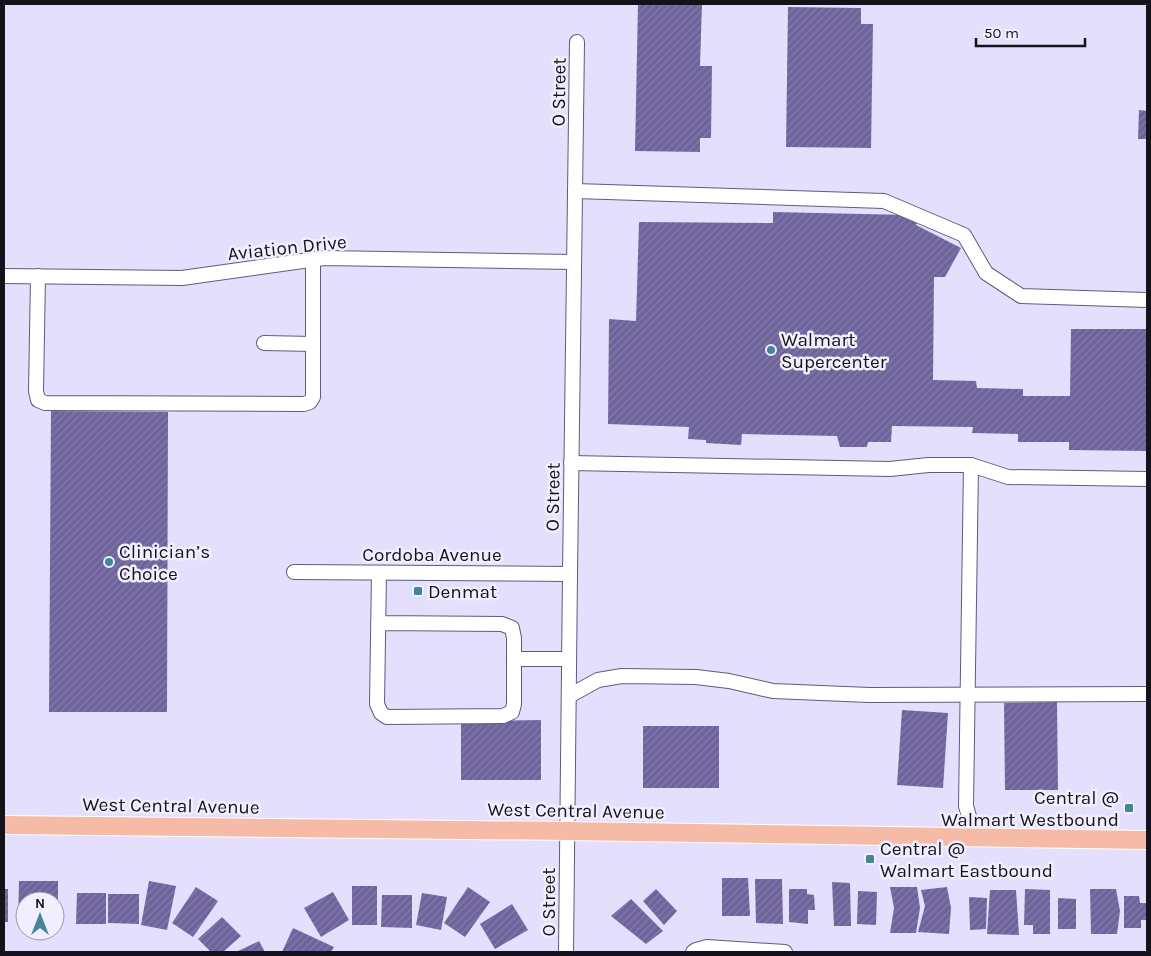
<svg xmlns="http://www.w3.org/2000/svg" width="1151" height="956" font-family="Karla,sans-serif">
	<style>
		.building { fill: url(#building-hatch) }
		.lines { fill: none; stroke-linecap: round; stroke-linejoin: round }
		.minor-casing { stroke: #605b79; stroke-width: 16 }
		.major-casing { stroke: #fff; stroke-width: 20 }
		.minor { stroke: #fff; stroke-width: 14 }
		.major { stroke: #f5bba7; stroke-width: 18 }
		.poi-dot { fill: #458499; stroke: #f1effd; stroke-width: 2 }
		.labels { text-anchor: middle; stroke-width: 5; stroke-linejoin: round; paint-order: stroke }
		.street-label { font-size: 19px; fill: #14121d; stroke: #f1effd }
		.poi-label { font-size: 19px; fill: #14121d; stroke: #f1effd; text-anchor: start }
	</style>
	<defs>
		<pattern id="building-hatch" width="6" height="6" patternUnits="userSpaceOnUse" patternTransform="scale(1.25)"><rect width="6" height="6" fill="#6f639e"/><path d="M-1 1l2-2M0 6l6-6M5 7l2-2" fill="none" stroke="#857ca7"/></pattern>
	</defs>
	<rect width="100%" height="100%" fill="#e4dffc"/>
	<g class="building">
		<path d="M 638,4 L 702,4 L 700,66 L 712,66 L 711,138 L 700,138 L 700,152 L 635,151 Z"/>
		<path d="M 788,7 L 861,8 L 861,24 L 873,24 L 871,148 L 786,147 Z"/>
		<path d="M 1139,110 L 1147,111 L 1147,139 L 1138,139 Z"/>
		<path d="M 773,212 L 907,215 L 918,220 L 916,225 L 961,248 L 945,277 L 934,277 L 933,380 L 976,381 L 977,388 L 1023,389 L 1023,396 L 1070,396 L 1071,329 L 1147,329 L 1147,451 L 1069,450 L 1069,442 L 1018,442 L 1018,434 L 972,433 L 973,427 L 892,426 L 891,442 L 868,442 L 867,447 L 840,447 L 837,436 L 742,434 L 741,445 L 706,443 L 706,440 L 688,439 L 689,427 L 608,424 L 609,319 L 636,321 L 639,222 L 773,223 Z"/>
		<path d="M 51,411 L 168,412 L 167,712 L 49,712 Z"/>
		<path d="M 1057,702 L 1058,790 L 1005,790 L 1004,703 Z"/>
		<path d="M 902,710 L 948,713 L 943,788 L 897,785 Z"/>
		<path d="M 541,720 L 541,780 L 461,780 L 461,721 Z"/>
		<rect x="643" y="726" width="76" height="62"/>
		<path d="M 722,878 L 748,878 L 750,916 L 722,916 Z"/>
		<path d="M 755,879 L 782,879 L 783,924 L 756,923 Z"/>
		<path d="M 19,881 L 58,881 L 58,924 L 55,924 L 55,901 L 25,901 L 25,923 L 18,923 Z"/>
		<path d="M 149,881 L 176,886 L 167,930 L 141,925 Z"/>
		<path d="M 832,882 L 850,883 L 851,926 L 834,926 Z"/>
		<rect x="352" y="886" width="25" height="39"/>
		<path d="M 196,887 L 218,901 L 193,937 L 172,923 Z"/>
		<path d="M 468,887 L 490,902 L 465,937 L 444,923 Z"/>
		<path d="M 890,887 L 917,887 L 920,908 L 916,933 L 890,933 L 894,908 Z"/>
		<path d="M 947,887 L 951,908 L 949,934 L 918,932 L 925,906 L 921,890 Z"/>
		<rect x="4" y="889" width="4" height="33"/>
		<path d="M 656,889 L 677,911 L 664,925 L 643,901 Z"/>
		<path d="M 789,889 L 807,889 L 807,894 L 814,895 L 815,910 L 808,910 L 808,924 L 789,922 Z"/>
		<path d="M 1025,889 L 1050,890 L 1050,934 L 1033,934 L 1033,925 L 1024,925 Z"/>
		<path d="M 1090,889 L 1116,889 L 1120,911 L 1117,934 L 1091,934 Z"/>
		<path d="M 990,890 L 1016,890 L 1019,935 L 987,934 Z"/>
		<path d="M 858,891 L 877,892 L 876,925 L 857,924 Z"/>
		<path d="M 333,892 L 349,920 L 321,937 L 304,908 Z"/>
		<path d="M 77,893 L 106,893 L 106,924 L 76,924 Z"/>
		<path d="M 422,893 L 447,897 L 441,930 L 416,925 Z"/>
		<path d="M 108,894 L 139,894 L 139,924 L 108,923 Z"/>
		<path d="M 382,895 L 412,895 L 412,928 L 381,927 Z"/>
		<path d="M 1124,896 L 1139,896 L 1140,903 L 1146,903 L 1146,920 L 1141,920 L 1141,928 L 1124,928 Z"/>
		<path d="M 969,897 L 987,898 L 986,929 L 970,930 Z"/>
		<path d="M 1058,898 L 1076,899 L 1076,929 L 1058,929 Z"/>
		<path d="M 631,899 L 663,931 L 646,944 L 611,916 Z"/>
		<path d="M 512,904 L 528,930 L 495,949 L 480,924 Z"/>
		<path d="M 222,917 L 241,936 L 223,952 L 211,952 L 198,939 Z"/>
		<path d="M 293,928 L 334,947 L 331,952 L 282,952 Z"/>
		<path d="M 259,941 L 265,952 L 236,952 Z"/>
	</g>
	<g class="lines">
		<defs>
			<g id="minor">
				<path d="M 575,191 L 884,201 L 964,235 L 986,273 L 1021,296 L 1147,300"/>
				<path d="M 4,276 L 182,278 L 324,258 L 574,262"/>
				<path d="M 38,276 L 36,391 L 38,400 L 45,403 L 304,404 L 310,402 L 313,397 L 313,259"/>
				<path d="M 264,343 L 313,344"/>
				<path d="M 571,463 L 890,469 L 928,465 L 971,465 L 1008,477 L 1147,479"/>
				<path d="M 971,465 L 966,806 L 975,838"/>
				<path d="M 294,572 L 570,574"/>
				<path d="M 378,623 L 502,624 L 512,628 L 514,638 L 514,704 L 512,712 L 503,716 L 387,717 L 381,713 L 377,704 L 379,573"/>
				<path d="M 514,659 L 569,659"/>
				<path d="M 569,696 L 598,680 L 622,676 L 696,677 L 729,681 L 773,691 L 869,695 L 1147,694"/>
				<path d="M 566,952 L 570,574 L 577,42"/>
				<path d="M 693,952 L 696,950 L 707,947 L 785,952"/>
			</g>
			<path id="major" d="M 4,825 L 567,831 L 1147,840"/>
		</defs>
		<use href="#minor" class="minor-casing"/>
		<use href="#major" class="major-casing"/>
		<use href="#minor" class="minor"/>
		<use href="#major" class="major"/>
	</g>
	<g class="poi-dot">
		<circle cx="771" cy="350" r="5"/>
		<circle cx="109" cy="562" r="5"/>
		<rect x="413" y="586" width="10" height="10" rx="2.5"/>
		<rect x="1124" y="803" width="10" height="10" rx="2.5"/>
		<rect x="865" y="854" width="10" height="10" rx="2.5"/>
	</g>
	<g class="labels">
		<g class="street-label">
			<text transform="translate(558 92) rotate(-89)" y="7">O Street</text>
			<text transform="translate(287 247) rotate(-6)" y="7">Aviation Drive</text>
			<text transform="translate(552 497) rotate(-89)" y="7">O Street</text>
			<text x="432" y="561">Cordoba Avenue</text>
			<text transform="translate(171 805) rotate(1)" y="7">West Central Avenue</text>
			<text transform="translate(576 810) rotate(1)" y="7">West Central Avenue</text>
			<text transform="translate(548 902) rotate(-90)" y="7">O Street</text>
		</g>
		<g class="poi-label">
			<text x="781" y="346">Walmart<tspan x="781" dy="22">Supercenter</tspan></text>
			<text x="119" y="558">Clinician’s<tspan x="119" dy="22">Choice</tspan></text>
			<text x="428" y="598">Denmat</text>
			<text x="1119" y="804" text-anchor="end">Central @<tspan x="1119" dy="22">Walmart Westbound</tspan></text>
			<text x="880" y="855">Central @<tspan x="880" dy="22">Walmart Eastbound</tspan></text>
		</g>
	</g>
	<rect width="1151" height="956" fill="none" stroke="#14121d" stroke-width="10"/>
	<g transform="translate(40 916)"><circle r="24" fill="#f1effd" stroke="#9997a3"/>
	<path d="M0-4L9 19L0 12L-9 19Z" fill="#458499"/>
	<text y="-8" font-size="14" font-weight="bold" text-anchor="middle" fill="#14121d">N</text>
	</g>
	<path d="M976 38v8h109v-8" fill="none" stroke="#14121d" stroke-width="2.5"/>
	<text x="984" y="38" font-size="15" fill="#14121d" stroke="#f1effd" stroke-width="4" paint-order="stroke">50 m</text>
</svg>
